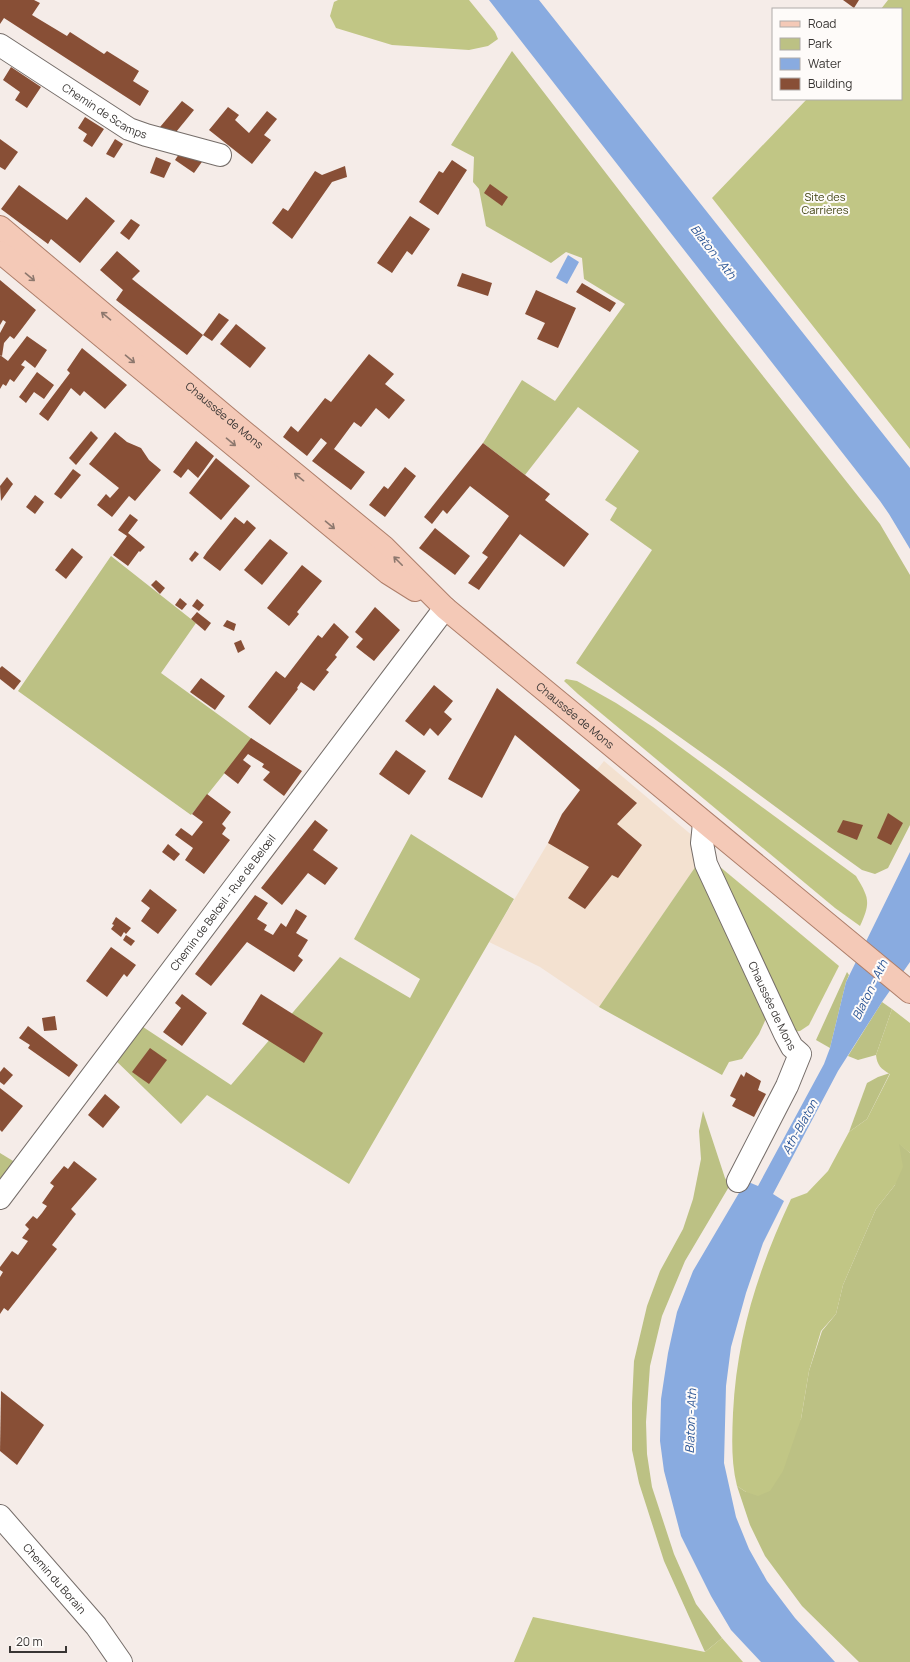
<svg xmlns="http://www.w3.org/2000/svg" width="910" height="1662" font-family="Manrope,sans-serif">
	<style>
		.commercial { fill: #f3e1d0 }
		.green { fill: #bcc184 }
		.forest { fill: #c1c685 }
		.water { fill: #89abe0 }
		.building { fill: #884f36 }
		.lines { fill: none; stroke-linecap: round; stroke-linejoin: round }
		.minor-casing { stroke: #756d69; stroke-width: 24 }
		.major-casing { stroke: #ad7e6a; stroke-width: 24 }
		.minor { stroke: #fff; stroke-width: 22 }
		.major { stroke: #f4c9b7; stroke-width: 22 }
		.oneway { stroke: #8d786e }
		.labels { text-anchor: middle; stroke-width: 4; stroke-linejoin: round; paint-order: stroke }
		.street-label { font-size: 11px; fill: #383533; stroke: #fefbf9 }
		.park-label { font-size: 11px; fill: #3f4210; stroke: #fefbf9 }
		.water-label { font-size: 12px; font-style: italic; fill: #2b5595; stroke: #fefbf9 }
	</style>
	<rect width="100%" height="100%" fill="#f5ece8"/>
	<path class="commercial" d="M 604,761 L 694,837 L 698,863 L 599,1007 L 540,967 L 489,942 L 548,843 L 562,814 Z"/>
	<g class="green">
		<path d="M 512,51 L 722,324 L 880,524 L 910,575 L 910,825 L 888,868 L 875,874 L 862,870 L 830,847 L 726,770 L 576,663 L 652,550 L 610,520 L 617,508 L 605,500 L 639,451 L 578,407 L 525,475 L 483,443 L 522,380 L 555,401 L 625,304 L 584,279 L 582,258 L 566,252 L 551,263 L 486,226 L 479,189 L 473,182 L 474,157 L 451,145 Z"/>
		<path d="M 111,556 L 196,623 L 161,673 L 252,739 L 191,815 L 18,691 Z"/>
		<path d="M 411,834 L 514,899 L 349,1184 L 207,1095 L 181,1124 L 109,1054 L 134,1021 L 231,1085 L 340,957 L 410,998 L 420,979 L 354,939 Z"/>
		<path d="M 698,863 L 769,1012 L 759,1034 L 742,1059 L 729,1062 L 722,1075 L 599,1007 Z"/>
		<path d="M 847,972 L 849,975 L 846,982 L 830,1048 L 816,1040 Z"/>
		<path d="M 882,1002 L 892,1009 L 876,1055 L 858,1060 L 848,1056 Z"/>
		<path d="M 890,1073 L 867,1119 L 849,1132 L 867,1083 L 878,1077 Z"/>
		<path d="M 703,1111 L 725,1178 L 730,1185 L 685,1261 L 662,1316 L 650,1366 L 646,1422 L 647,1454 L 652,1487 L 674,1554 L 696,1604 L 722,1638 L 705,1652 L 664,1561 L 639,1483 L 632,1450 L 632,1403 L 634,1361 L 647,1306 L 660,1271 L 683,1229 L 693,1199 L 701,1159 L 699,1131 Z"/>
		<path d="M 899,1143 L 910,1153 L 910,1662 L 859,1662 L 802,1606 L 765,1556 L 750,1525 L 737,1486 L 746,1492 L 801,1419 L 809,1371 L 822,1331 L 836,1314 L 843,1285 L 876,1209 L 895,1185 Z"/>
		<path d="M 0,1153 L 23,1167 L 0,1198 Z"/>
	</g>
	<g class="forest">
		<path d="M 338,0 L 469,0 L 495,32 L 498,39 L 488,46 L 469,50 L 392,45 L 336,28 L 330,16 L 334,2 Z"/>
		<path d="M 888,0 L 910,0 L 910,449 L 712,198 L 807,99 L 901,99 L 901,9 L 881,9 Z"/>
		<path d="M 566,679 L 577,681 L 616,703 L 653,727 L 856,876 C 869,898 871,902 860,926 L 835,908 L 578,694 L 564,681 Z"/>
		<path d="M 707,856 L 839,966 L 809,1025 L 800,1031 L 790,1032 Z"/>
		<path d="M 892,1009 L 910,1023 L 910,1153 L 899,1144 L 903,1167 L 895,1185 L 876,1209 L 843,1285 L 836,1314 L 821,1331 L 809,1371 L 801,1419 L 783,1471 L 770,1491 L 758,1496 L 746,1492 L 737,1486 C 731,1462 732,1438 733,1413 C 737,1335 758,1270 791,1199 L 807,1193 L 828,1171 L 849,1132 L 867,1119 L 890,1074 C 881,1069 877,1065 876,1055 Z"/>
		<path d="M 533,1617 L 705,1652 L 722,1638 L 743,1662 L 514,1662 Z"/>
	</g>
	<g class="water">
		<path d="M 489,0 L 539,0 L 910,468 L 910,549 L 889,514 L 880,501 Z"/>
		<path d="M 568,255 L 579,262 L 567,284 L 556,278 Z"/>
		<path d="M 910,852 L 910,962 L 882,1002 L 838,1071 L 773,1194 L 784,1201 L 763,1243 L 746,1293 L 731,1347 L 726,1386 L 724,1463 L 736,1517 L 749,1549 L 767,1581 L 795,1618 L 835,1662 L 761,1662 L 731,1630 L 711,1596 L 681,1536 L 664,1471 L 660,1441 L 661,1399 L 668,1353 L 677,1312 L 693,1271 L 746,1181 L 758,1186 L 824,1064 L 830,1048 L 846,982 Z"/>
	</g>
	<g class="building">
		<path d="M 0,0 L 34,0 L 40,3 L 32,15 L 67,36 L 70,32 L 104,54 L 107,51 L 139,71 L 133,81 L 149,91 L 140,106 L 4,18 L 0,24 Z"/>
		<path d="M 843,0 L 859,0 L 854,8 Z"/>
		<path d="M 11,67 L 41,87 L 27,108 L 15,100 L 20,92 L 3,80 Z"/>
		<path d="M 182,101 L 194,110 L 172,137 L 160,127 Z"/>
		<path d="M 228,107 L 239,115 L 235,120 L 249,133 L 267,111 L 277,119 L 264,135 L 271,140 L 252,164 L 209,130 Z"/>
		<path d="M 85,117 L 104,129 L 92,147 L 83,141 L 87,134 L 78,128 Z"/>
		<path d="M 0,139 L 18,152 L 5,170 L 0,167 Z"/>
		<path d="M 115,139 L 123,144 L 114,158 L 106,154 Z"/>
		<path d="M 181,151 L 204,159 L 194,173 L 175,160 Z"/>
		<path d="M 156,157 L 171,163 L 164,178 L 150,173 Z"/>
		<path d="M 452,160 L 467,170 L 438,215 L 419,202 L 439,171 L 443,173 Z"/>
		<path d="M 345,166 L 347,177 L 332,182 L 292,239 L 272,223 L 283,208 L 288,211 L 315,171 L 322,175 Z"/>
		<path d="M 490,184 L 508,197 L 502,206 L 484,193 Z"/>
		<path d="M 19,185 L 67,220 L 86,197 L 115,221 L 80,263 L 51,239 L 48,244 L 1,209 Z"/>
		<path d="M 410,216 L 430,229 L 412,255 L 407,251 L 392,273 L 377,263 Z"/>
		<path d="M 131,219 L 140,225 L 129,240 L 120,233 Z"/>
		<path d="M 117,251 L 140,271 L 132,279 L 203,335 L 187,355 L 116,300 L 123,290 L 100,270 Z"/>
		<path d="M 462,273 L 492,283 L 488,296 L 457,286 Z"/>
		<path d="M 0,280 L 36,310 L 14,339 L 10,336 L 4,343 L 2,356 L 0,355 L 0,333 L 6,322 L 3,320 L 0,325 Z"/>
		<path d="M 582,283 L 616,303 L 610,312 L 576,292 Z"/>
		<path d="M 536,290 L 576,308 L 558,348 L 537,339 L 545,323 L 525,314 Z"/>
		<path d="M 219,313 L 229,320 L 212,341 L 203,335 Z"/>
		<path d="M 236,324 L 266,348 L 250,368 L 220,344 Z"/>
		<path d="M 27,336 L 47,350 L 35,368 L 25,360 L 21,365 L 25,367 L 14,382 L 10,379 L 6,386 L 3,384 L 0,389 L 0,355 L 8,361 Z"/>
		<path d="M 82,348 L 127,385 L 105,409 L 84,391 L 80,396 L 71,388 L 48,421 L 39,414 L 70,373 L 67,370 Z"/>
		<path d="M 369,354 L 394,374 L 385,384 L 405,400 L 389,419 L 376,408 L 361,427 L 354,422 L 334,449 L 365,472 L 351,490 L 312,461 L 327,443 L 321,438 L 307,456 L 283,437 L 291,426 L 298,432 L 325,398 L 331,402 Z"/>
		<path d="M 37,372 L 54,385 L 44,399 L 34,392 L 26,403 L 19,397 Z"/>
		<path d="M 91,431 L 98,438 L 76,465 L 69,458 Z"/>
		<path d="M 115,432 L 127,442 L 141,448 L 149,460 L 161,470 L 135,501 L 129,496 L 112,517 L 97,505 L 106,494 L 110,498 L 119,488 L 89,464 Z"/>
		<path d="M 196,441 L 214,456 L 198,478 L 188,469 L 181,478 L 173,472 Z"/>
		<path d="M 483,443 L 550,494 L 545,500 L 589,534 L 564,567 L 520,534 L 479,590 L 468,583 L 488,557 L 482,553 L 509,516 L 470,486 L 447,514 L 443,510 L 432,524 L 424,517 Z"/>
		<path d="M 216,458 L 250,486 L 221,520 L 189,493 Z"/>
		<path d="M 405,467 L 416,476 L 385,517 L 369,505 L 384,486 L 388,489 Z"/>
		<path d="M 73,469 L 81,475 L 61,499 L 54,494 Z"/>
		<path d="M 7,477 L 13,484 L 1,501 L 0,486 Z"/>
		<path d="M 35,495 L 44,502 L 35,514 L 26,507 Z"/>
		<path d="M 130,514 L 138,520 L 128,533 L 145,547 L 140,552 L 139,551 L 128,566 L 113,555 L 127,536 L 118,530 Z"/>
		<path d="M 235,517 L 244,524 L 247,520 L 256,528 L 220,571 L 203,558 L 207,552 Z"/>
		<path d="M 435,528 L 470,556 L 455,575 L 419,548 Z"/>
		<path d="M 270,539 L 288,553 L 262,585 L 244,570 Z"/>
		<path d="M 72,548 L 83,557 L 66,579 L 55,570 Z"/>
		<path d="M 195,551 L 199,554 L 192,562 L 189,559 Z"/>
		<path d="M 302,565 L 322,581 L 297,612 L 299,614 L 289,626 L 267,608 Z"/>
		<path d="M 156,580 L 165,588 L 160,594 L 151,585 Z"/>
		<path d="M 180,598 L 187,604 L 182,610 L 175,605 Z"/>
		<path d="M 197,599 L 204,605 L 199,611 L 192,606 Z"/>
		<path d="M 375,607 L 400,630 L 374,661 L 356,647 L 363,639 L 355,632 Z"/>
		<path d="M 197,612 L 211,623 L 205,631 L 191,619 Z"/>
		<path d="M 227,620 L 236,624 L 234,631 L 223,626 Z"/>
		<path d="M 334,623 L 349,637 L 335,655 L 337,657 L 326,670 L 329,672 L 314,691 L 301,682 L 297,688 L 298,689 L 270,725 L 248,707 L 276,671 L 285,678 L 318,635 L 322,638 Z"/>
		<path d="M 241,640 L 245,649 L 238,653 L 234,643 Z"/>
		<path d="M 2,666 L 21,681 L 14,690 L 0,679 L 0,668 Z"/>
		<path d="M 201,678 L 225,696 L 215,710 L 190,692 Z"/>
		<path d="M 434,685 L 453,701 L 444,712 L 452,719 L 438,736 L 430,728 L 424,736 L 405,721 Z"/>
		<path d="M 497,688 L 637,803 L 617,824 L 642,845 L 618,878 L 612,875 L 585,909 L 568,898 L 589,867 L 548,843 L 562,814 L 580,790 L 515,735 L 482,798 L 448,779 Z"/>
		<path d="M 251,738 L 302,771 L 284,796 L 263,780 L 270,772 L 262,767 L 264,764 L 248,754 L 243,760 L 251,766 L 238,784 L 224,773 Z"/>
		<path d="M 396,750 L 426,771 L 409,795 L 379,774 Z"/>
		<path d="M 207,794 L 231,812 L 222,824 L 226,828 L 222,834 L 230,840 L 204,874 L 185,860 L 193,848 L 175,835 L 181,828 L 192,836 L 203,822 L 192,814 Z"/>
		<path d="M 888,813 L 903,823 L 891,845 L 877,838 Z"/>
		<path d="M 315,820 L 328,830 L 313,850 L 338,868 L 325,885 L 308,873 L 282,905 L 261,888 Z"/>
		<path d="M 843,820 L 863,825 L 857,840 L 837,832 Z"/>
		<path d="M 168,844 L 180,854 L 174,861 L 162,852 Z"/>
		<path d="M 150,889 L 177,910 L 158,934 L 141,921 L 150,908 L 141,901 Z"/>
		<path d="M 255,895 L 268,903 L 257,919 L 267,925 L 264,930 L 273,935 L 281,923 L 286,927 L 296,909 L 307,916 L 296,933 L 308,940 L 298,956 L 303,960 L 294,972 L 247,942 L 211,986 L 195,974 Z"/>
		<path d="M 116,917 L 131,928 L 126,934 L 124,932 L 121,937 L 111,929 L 114,925 L 112,924 Z"/>
		<path d="M 126,935 L 135,941 L 131,946 L 123,940 Z"/>
		<path d="M 111,947 L 136,965 L 127,977 L 124,974 L 107,997 L 86,981 Z"/>
		<path d="M 182,994 L 207,1013 L 182,1046 L 163,1032 L 181,1008 L 175,1003 Z"/>
		<path d="M 261,994 L 323,1033 L 304,1063 L 242,1024 Z"/>
		<path d="M 55,1016 L 57,1030 L 44,1031 L 42,1018 Z"/>
		<path d="M 28,1026 L 78,1065 L 69,1077 L 28,1048 L 30,1045 L 19,1038 Z"/>
		<path d="M 150,1048 L 167,1060 L 149,1084 L 132,1072 Z"/>
		<path d="M 4,1067 L 13,1075 L 4,1085 L 0,1082 L 0,1072 Z"/>
		<path d="M 746,1072 L 761,1081 L 758,1090 L 766,1094 L 754,1117 L 732,1106 L 736,1099 L 730,1096 L 741,1074 L 744,1077 Z"/>
		<path d="M 0,1088 L 23,1106 L 2,1132 L 0,1130 Z"/>
		<path d="M 105,1094 L 120,1107 L 103,1128 L 88,1115 Z"/>
		<path d="M 74,1161 L 97,1179 L 71,1209 L 76,1214 L 52,1245 L 57,1249 L 8,1311 L 4,1308 L 0,1314 L 0,1277 L 3,1272 L 0,1270 L 0,1267 L 12,1251 L 18,1255 L 28,1241 L 22,1238 L 29,1229 L 25,1225 L 33,1216 L 37,1219 L 42,1213 L 47,1206 L 42,1203 L 54,1186 L 50,1183 L 64,1166 L 68,1169 Z"/>
		<path d="M 1,1391 L 44,1425 L 17,1465 L 0,1451 Z"/>
	</g>
	<g class="lines">
		<defs>
			<g id="minor">
				<path id="s1" d="M 0,45 L 129,129 L 146,135 L 220,155"/>
				<path id="s2" d="M 704,823 L 702,843 L 706,864 L 785,1034 L 792,1047 L 800,1054 L 787,1086 L 738,1181"/>
				<path id="s3" d="M 0,1198 L 445,608"/>
				<path id="s4" d="M 0,1516 L 96,1626 L 121,1662"/>
			</g>
			<g id="major">
				<path id="s5" d="M 0,227 L 232,422 L 384,547 L 445,608 L 910,992"/>
				<path d="M 0,252 L 388,573 L 415,590"/>
			</g>
		</defs>
		<use href="#minor" class="minor-casing"/>
		<use href="#major" class="major-casing"/>
		<use href="#minor" class="minor"/>
		<use href="#major" class="major"/>
	</g>
	<defs><path id="oneway-shaft" d="M-6 0H5M1.5-3L5.5 0L1.5 3" fill="none" stroke-width="1.6" stroke-linecap="round" stroke-linejoin="round"/></defs>
	<g class="oneway">
		<use href="#oneway-shaft" transform="translate(30 277) rotate(40)"/>
		<use href="#oneway-shaft" transform="translate(106 316) rotate(-140)"/>
		<use href="#oneway-shaft" transform="translate(130 359) rotate(40)"/>
		<use href="#oneway-shaft" transform="translate(231 442) rotate(40)"/>
		<use href="#oneway-shaft" transform="translate(299 477) rotate(-141)"/>
		<use href="#oneway-shaft" transform="translate(330 525) rotate(40)"/>
		<use href="#oneway-shaft" transform="translate(398 561) rotate(-135)"/>
	</g>
	<g class="labels">
		<g class="street-label">
			<text dy="4" stroke="none"><textPath href="#s1" startOffset="124">Chemin de Scamps</textPath></text>
			<text dy="4" stroke="none"><textPath href="#s5" startOffset="293">Chaussée de Mons</textPath></text>
			<text dy="4" stroke="none"><textPath href="#s5" startOffset="755">Chaussée de Mons</textPath></text>
			<text dy="4" stroke="none"><textPath href="#s3" startOffset="370">Chemin de Belœil - Rue de Belœil</textPath></text>
			<text dy="4" stroke="none"><textPath href="#s2" startOffset="198">Chaussée de Mons</textPath></text>
			<text dy="4" stroke="none"><textPath href="#s4" startOffset="83">Chemin du Borain</textPath></text>
		</g>
		<g class="park-label">
			<text x="825" y="201">Site des<tspan x="825" dy="13">Carrières</tspan></text>
		</g>
		<g class="water-label">
			<text transform="translate(713 252) rotate(52)" y="4">Blaton - Ath</text>
			<text transform="translate(870 990) rotate(-64)" y="4">Blaton - Ath</text>
			<text transform="translate(800 1127) rotate(-61)" y="4">Ath-Blaton</text>
			<text transform="translate(691 1421) rotate(-88)" y="4">Blaton - Ath</text>
		</g>
	</g>
	<rect x="772" y="8" width="130" height="92" fill="#fefbf9" stroke="#afacaa"/>
	<rect x="780" y="21" width="20" height="6" fill="#f4c9b7" stroke="#afacaa"/>
	<text x="808" y="28" font-size="12" fill="#383533">Road</text>
	<rect x="780" y="38" width="20" height="12" fill="#bcc184" stroke="#afacaa"/>
	<text x="808" y="48" font-size="12" fill="#383533">Park</text>
	<rect x="780" y="58" width="20" height="12" fill="#89abe0" stroke="#afacaa"/>
	<text x="808" y="68" font-size="12" fill="#383533">Water</text>
	<rect x="780" y="78" width="20" height="12" fill="#884f36" stroke="#afacaa"/>
	<text x="808" y="88" font-size="12" fill="#383533">Building</text>
	<path d="M10 1646v6h56v-6" fill="none" stroke="#383533" stroke-width="2"/>
	<text x="16" y="1646" font-size="12" fill="#383533" stroke="#fefbf9" stroke-width="3" paint-order="stroke">20 m</text>
</svg>
